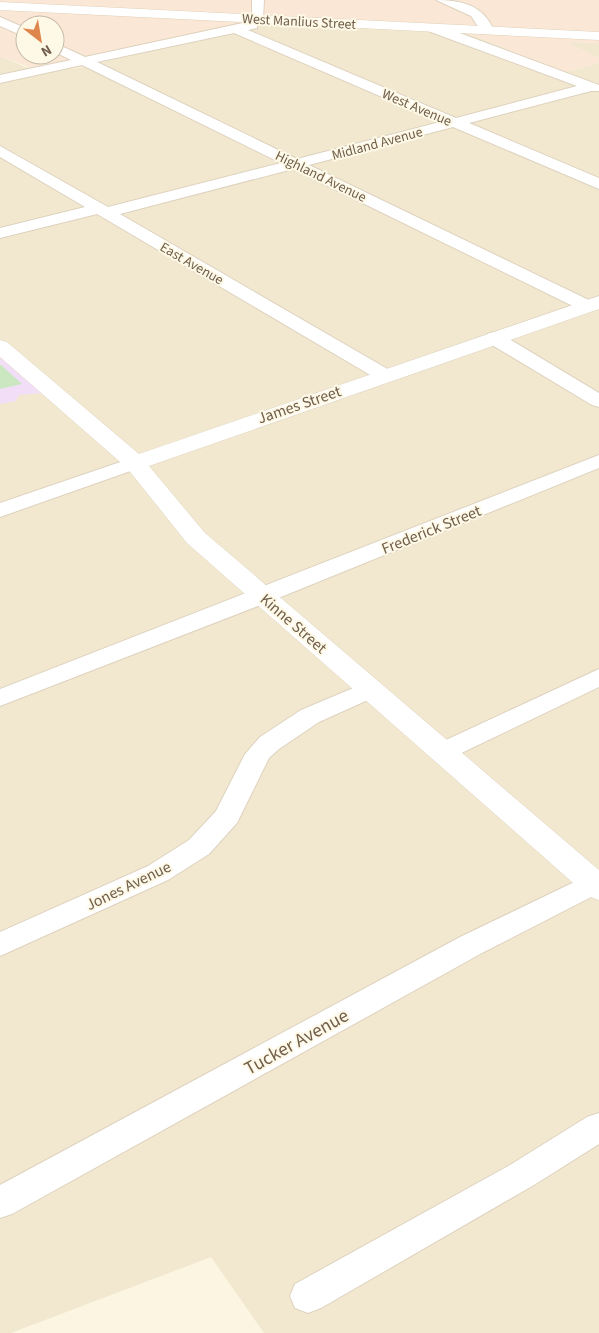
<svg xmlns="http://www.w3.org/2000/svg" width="599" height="1333" font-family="'Source Sans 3',sans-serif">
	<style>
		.residential { fill: #f2e8d0 }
		.commercial { fill: #fbe7d5; fill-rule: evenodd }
		.education { fill: #f2def7 }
		.green { fill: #cae7c1 }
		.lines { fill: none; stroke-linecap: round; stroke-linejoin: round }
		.minor-casing { stroke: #ded2be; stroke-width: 2 }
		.tertiary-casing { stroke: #ded2be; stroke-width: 1 }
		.secondary-casing { stroke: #e0d2b9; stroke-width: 1 }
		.minor { fill: #fff; fill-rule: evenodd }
		.tertiary { fill: #fff; fill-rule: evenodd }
		.secondary { fill: #fff; fill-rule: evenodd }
		.labels { text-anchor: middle; stroke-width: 4; stroke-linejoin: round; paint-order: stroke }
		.far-street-label { font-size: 14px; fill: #705e4a; stroke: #fef9e7 }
		.street-label { font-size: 16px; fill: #705e4a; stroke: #fef9e7 }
		.near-street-label { font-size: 19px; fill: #705e4a; stroke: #fef9e7 }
	</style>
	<rect width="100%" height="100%" fill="#fbf5e1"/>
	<g class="residential">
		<path d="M 268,24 L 470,34 L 565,72 L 599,63 L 599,1333 L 264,1333 L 211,1257 L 11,1333 L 0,1333 L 0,56 L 25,67 L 73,69 Z"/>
		<path d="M 565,42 L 599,43 L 599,58 Z"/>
	</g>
	<path class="commercial" d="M 0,0 L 599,0 L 599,43 L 566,42 L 599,58 L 599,63 L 565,72 L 470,34 L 268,24 L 70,69 L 29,67 L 0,56 ZM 25,25 L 55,25 L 55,55 L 25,55 Z"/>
	<path class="education" d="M 0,356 L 44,393 L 19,395 L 16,401 L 0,404 Z"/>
	<path class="green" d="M 0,364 L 22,384 L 0,389 Z"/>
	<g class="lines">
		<defs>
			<g id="minor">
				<path d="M 252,0 L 264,0 L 263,19 L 257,23 L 257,28 L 248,30 L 456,118 L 577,86 L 428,31 L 427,28 L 428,25 L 438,25 L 599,85 L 599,91 L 591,91 L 469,123 L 599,178 L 599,189 L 453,127 L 309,165 L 593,302 L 596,306 L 593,310 L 581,310 L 293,169 L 120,214 L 391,371 L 394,375 L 391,379 L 377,379 L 97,214 L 0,238 L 0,228 L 85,207 L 0,157 L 0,146 L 108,207 L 281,163 L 82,65 L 0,83 L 0,75 L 71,60 L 55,52 L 55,43 L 85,57 L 252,21 ZM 234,33 L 440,122 L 297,159 L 97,62 Z"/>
				<path d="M 436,0 C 461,0 484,5 494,31 L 493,34 L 483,34 L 471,16 Z"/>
				<path d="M 0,17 L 25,28 L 25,37 L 0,26 Z"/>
				<path d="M 494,332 L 501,334 L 599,393 L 599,407 L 592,405 L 487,342 L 485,338 L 487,334 Z"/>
				<path d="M 599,455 L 599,468 L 271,601 L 0,706 L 0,689 Z"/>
				<path d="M 135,457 L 142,459 L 146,463 L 142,467 L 0,517 L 0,503 Z"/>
				<path d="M 599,669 L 599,687 L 451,758 L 442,761 L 433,758 L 429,752 L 433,746 Z"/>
				<path d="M 370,681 L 379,683 L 383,689 L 379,695 L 319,722 L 279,749 L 269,758 L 237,823 L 209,854 L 168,880 L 0,956 L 0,932 L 148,866 L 189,840 L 216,811 L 245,754 L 260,737 L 301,710 Z"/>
				<path d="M 593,873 L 599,874 L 599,893 L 482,953 L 12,1214 L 0,1218 L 0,1185 L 460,937 Z"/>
				<path d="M 599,1113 L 599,1144 L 534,1185 L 321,1308 L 308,1313 L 295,1308 L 290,1296 L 295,1284 L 510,1165 L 587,1117 Z"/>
			</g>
			<path id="tertiary" d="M 599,296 L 599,309 L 149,466 L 205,533 L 599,870 L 599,900 L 588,896 L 187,543 L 127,468 L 0,357 L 0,340 L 7,342 L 139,454 Z"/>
			<path id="secondary" d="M 0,2 L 599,32 L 599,40 L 0,10 Z"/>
		</defs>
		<use href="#minor" class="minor-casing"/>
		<use href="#tertiary" class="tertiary-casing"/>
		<use href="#secondary" class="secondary-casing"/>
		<use href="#minor" class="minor"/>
		<use href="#tertiary" class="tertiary"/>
		<use href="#secondary" class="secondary"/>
	</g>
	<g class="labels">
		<g class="far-street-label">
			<text transform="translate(299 21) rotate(3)" y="5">West Manlius Street</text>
			<text transform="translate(417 107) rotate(23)" y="5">West Avenue</text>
			<text transform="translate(377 143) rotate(-15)" y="5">Midland Avenue</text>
			<text transform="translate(321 176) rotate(26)" y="5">Highland Avenue</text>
			<text transform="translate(192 263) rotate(30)" y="5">East Avenue</text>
		</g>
		<g class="street-label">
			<text transform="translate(299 404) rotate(-19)" y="6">James Street</text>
			<text transform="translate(431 529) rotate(-22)" y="6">Frederick Street</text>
			<text transform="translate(294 623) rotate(41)" y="6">Kinne Street</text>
			<text transform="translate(128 885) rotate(-26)" y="6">Jones Avenue</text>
		</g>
		<g class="near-street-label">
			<text transform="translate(296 1041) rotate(-29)" y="7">Tucker Avenue</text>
		</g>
	</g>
	<g transform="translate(40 40) rotate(149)"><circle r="24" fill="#fef9e7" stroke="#c5bba8"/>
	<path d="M0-4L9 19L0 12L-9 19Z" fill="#df864c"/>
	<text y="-8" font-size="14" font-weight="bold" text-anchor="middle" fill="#705e4a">N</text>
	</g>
</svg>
